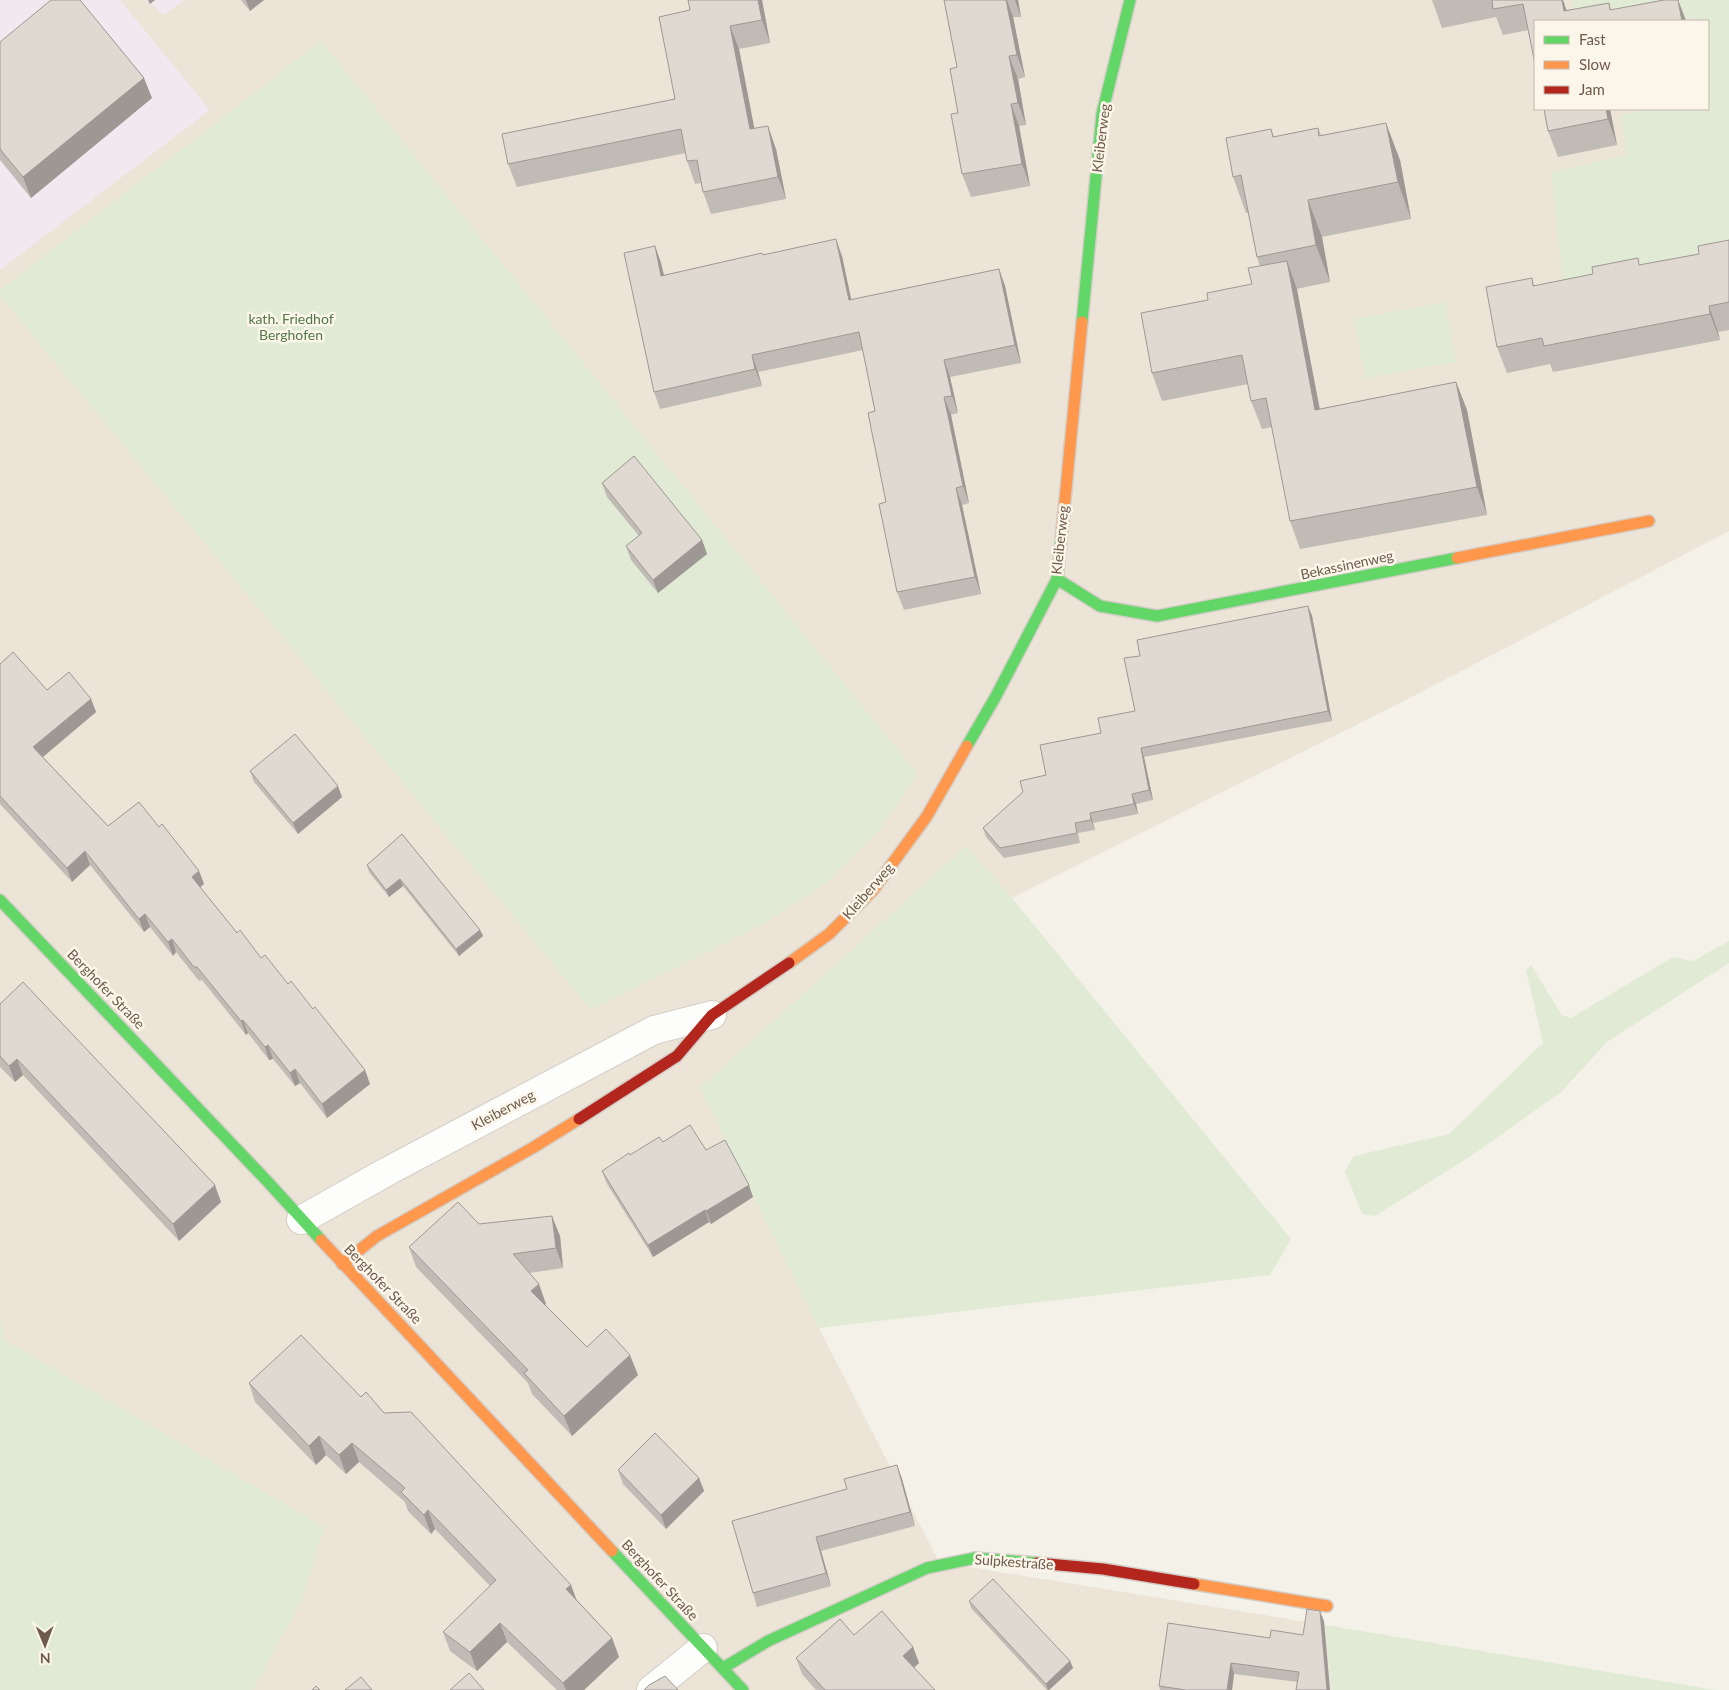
<svg xmlns="http://www.w3.org/2000/svg" width="1729" height="1690" font-family="Lato,sans-serif">
	<style>
		.residential { fill: #ece4d7; fill-rule: evenodd }
		.education { fill: #f1e8f0 }
		.green { fill: #e0ead5 }
		.lines { fill: none; stroke-linecap: round; stroke-linejoin: round }
		.street-casing { stroke: #d3cec7; stroke-width: 30 }
		.fast-casing { stroke: #d3cdc6; stroke-width: 14 }
		.slow-casing { stroke: #d3cdc6; stroke-width: 14 }
		.jam-casing { stroke: #d3cdc6; stroke-width: 14 }
		.street { stroke: #fdfdfc; stroke-width: 28 }
		.fast { stroke: #63d668; stroke-width: 11 }
		.slow { stroke: #ff974d; stroke-width: 11 }
		.jam { stroke: #b3261e; stroke-width: 11 }
		.wall { fill: #c1bbb5 }
		.shaded-wall { fill: #9d9893 }
		.building { fill: #e0d9d2; stroke: #9d9893 }
		.labels { text-anchor: middle; stroke-width: 5; stroke-linejoin: round; paint-order: stroke }
		.street-label { font-size: 14px; fill: #6e5a4d; stroke: #fcf6ea }
		.park-label { font-size: 14px; fill: #55784a; stroke: #fcf6ea }
	</style>
	<rect width="100%" height="100%" fill="#f4f1e9"/>
	<path class="residential" d="M 0,0 L 1729,0 L 1729,531 L 1400,703 L 1012,898 L 966,846 L 700,1088 L 819,1328 L 939,1562 L 1325,1625 L 1332,1690 L 253,1690 L 303,1597 L 324,1527 L 4,1340 L 0,1313 ZM 1535,21 L 1708,21 L 1708,109 L 1535,109 Z"/>
	<g class="education">
		<path d="M 0,0 L 120,0 L 210,110 L 0,270 Z"/>
		<path d="M 146,0 L 184,0 L 164,15 Z"/>
	</g>
	<g class="green">
		<path d="M 1571,0 L 1729,0 L 1729,262 L 1565,300 L 1551,172 L 1627,155 L 1621,115 L 1646,109 L 1708,109 L 1708,21 L 1694,21 L 1693,18 L 1669,21 L 1576,21 Z"/>
		<path d="M 321,41 L 917,773 L 880,830 L 826,883 L 758,927 L 591,1010 L 0,296 L 0,290 Z"/>
		<path d="M 1445,302 L 1456,362 L 1365,378 L 1354,319 Z"/>
		<path d="M 966,846 L 1012,898 L 1291,1239 L 1270,1275 L 819,1328 L 700,1088 Z"/>
		<path d="M 1729,941 L 1729,963 L 1607,1042 L 1561,1092 L 1474,1154 L 1375,1216 L 1362,1214 L 1345,1171 L 1354,1156 L 1449,1134 L 1543,1043 L 1526,970 L 1531,965 L 1562,1015 L 1571,1018 L 1673,957 L 1693,961 Z"/>
		<path d="M 0,1313 L 5,1340 L 324,1527 L 303,1597 L 253,1690 L 0,1690 Z"/>
		<path d="M 1325,1625 L 1716,1690 L 1332,1690 Z"/>
	</g>
	<g class="lines">
		<defs>
			<g id="street">
				<path d="M 301,1220 L 388,1171 L 654,1030 L 712,1015"/>
				<path d="M 651,1690 L 703,1648"/>
			</g>
			<g id="fast">
				<path d="M 1082,322 L 1102,114 L 1130,0"/>
				<path d="M 1057,579 L 1100,606 L 1157,616 L 1457,558"/>
				<path d="M 967,746 L 996,696 L 1057,579 L 1062,531"/>
				<path d="M 0,900 L 267,1181 L 321,1240"/>
				<path d="M 612,1551 L 743,1690"/>
				<path d="M 723,1668 L 768,1641 L 927,1568 L 975,1558 L 1037,1563"/>
			</g>
			<g id="slow">
				<path d="M 1062,531 L 1082,322"/>
				<path d="M 1457,558 L 1649,521"/>
				<path d="M 789,963 L 829,934 L 873,890 L 927,816 L 967,746"/>
				<path d="M 321,1240 L 612,1551"/>
				<path d="M 342,1264 L 377,1236 L 534,1147 L 579,1119"/>
				<path d="M 1194,1584 L 1327,1606"/>
			</g>
			<g id="jam">
				<path d="M 579,1119 L 677,1056 L 712,1015 L 789,963"/>
				<path d="M 1037,1563 L 1103,1569 L 1194,1584"/>
			</g>
		</defs>
		<use href="#street" class="street-casing"/>
		<use href="#fast" class="fast-casing"/>
		<use href="#slow" class="slow-casing"/>
		<use href="#jam" class="jam-casing"/>
		<use href="#street" class="street"/>
		<use href="#fast" class="fast"/>
		<use href="#slow" class="slow"/>
		<use href="#jam" class="jam"/>
	</g>
	<g class="wall">
		<path d="M 241,0 L 264,0 L 250,11 Z"/>
		<path d="M 762,0 L 770,43 L 739,49 L 754,129 L 776,149 L 786,199 L 711,214 L 703,192 L 701,183 L 695,184 L 687,161 L 686,153 L 517,187 L 508,164 L 675,99 L 690,10 Z"/>
		<path d="M 944,0 L 1018,0 L 1021,17 L 1013,17 L 1025,77 L 1018,79 L 1026,125 L 1019,126 L 1030,186 L 971,197 L 962,174 L 958,113 L 957,67 Z"/>
		<path d="M 1432,0 L 1563,0 L 1567,11 L 1609,3 L 1611,10 L 1664,0 L 1678,0 L 1686,21 L 1529,30 L 1503,35 L 1496,17 L 1442,28 Z"/>
		<path d="M 0,42 L 152,98 L 31,198 L 0,160 Z"/>
		<path d="M 1610,109 L 1617,145 L 1558,157 L 1548,131 Z"/>
		<path d="M 1318,128 L 1321,135 L 1400,160 L 1411,219 L 1322,237 L 1330,282 L 1296,289 L 1320,409 L 1456,382 L 1467,410 L 1487,515 L 1300,549 L 1290,521 L 1272,427 L 1262,429 L 1251,401 L 1248,384 L 1162,401 L 1152,373 L 1208,300 L 1252,284 L 1260,266 L 1257,257 L 1248,213 L 1246,213 L 1233,177 L 1271,129 L 1274,137 Z"/>
		<path d="M 1729,240 L 1729,330 L 1718,332 L 1720,340 L 1553,372 L 1550,364 L 1507,373 L 1497,347 L 1532,278 L 1534,286 L 1699,254 Z"/>
		<path d="M 655,246 L 661,263 L 664,275 L 763,255 L 842,256 L 851,300 L 999,269 L 1005,286 L 1021,363 L 950,377 L 958,413 L 951,415 L 969,503 L 962,505 L 981,594 L 904,610 L 897,592 L 875,411 L 863,350 L 758,372 L 762,386 L 660,409 L 654,392 Z"/>
		<path d="M 602,483 L 702,540 L 707,554 L 658,593 L 631,560 L 626,546 L 639,536 L 607,497 Z"/>
		<path d="M 1308,606 L 1312,616 L 1332,721 L 1144,757 L 1153,800 L 1136,804 L 1138,814 L 1093,823 L 1095,830 L 1078,833 L 1080,843 L 1004,858 L 986,837 L 983,828 L 1046,775 L 1101,733 L 1135,711 L 1140,656 Z"/>
		<path d="M 0,664 L 47,690 L 91,699 L 96,712 L 43,757 L 108,826 L 159,827 L 199,871 L 204,884 L 200,887 L 237,933 L 261,958 L 288,984 L 370,1084 L 327,1118 L 300,1083 L 295,1086 L 273,1059 L 269,1060 L 248,1033 L 246,1035 L 202,980 L 199,981 L 176,952 L 173,956 L 150,927 L 144,932 L 90,865 L 72,882 L 0,804 Z"/>
		<path d="M 250,771 L 342,797 L 298,834 L 254,782 Z"/>
		<path d="M 402,834 L 480,930 L 483,936 L 459,956 L 403,886 L 389,897 L 369,872 L 367,865 Z"/>
		<path d="M 0,1004 L 221,1202 L 179,1241 L 23,1075 L 15,1082 L 0,1067 Z"/>
		<path d="M 663,1142 L 706,1150 L 753,1197 L 711,1224 L 709,1222 L 653,1257 L 607,1184 L 602,1171 L 630,1155 Z"/>
		<path d="M 479,1224 L 560,1236 L 563,1268 L 529,1273 L 546,1304 L 545,1305 L 587,1347 L 638,1375 L 572,1436 L 532,1394 L 528,1383 L 416,1267 L 409,1247 Z"/>
		<path d="M 249,1383 L 361,1397 L 384,1413 L 571,1585 L 576,1599 L 612,1638 L 619,1657 L 584,1690 L 557,1690 L 507,1642 L 477,1671 L 450,1651 L 443,1632 L 490,1586 L 435,1529 L 431,1534 L 408,1511 L 405,1502 L 359,1462 L 346,1474 L 326,1455 L 316,1465 L 255,1402 Z"/>
		<path d="M 897,1465 L 902,1479 L 915,1526 L 821,1551 L 831,1586 L 757,1607 L 753,1593 L 847,1489 Z"/>
		<path d="M 618,1470 L 699,1478 L 704,1491 L 666,1529 L 623,1484 Z"/>
		<path d="M 969,1601 L 1070,1661 L 1073,1668 L 1049,1690 L 1047,1690 L 971,1608 Z"/>
		<path d="M 1324,1621 L 1298,1682 L 1234,1674 L 1232,1690 L 1160,1690 L 1159,1686 L 1270,1638 L 1303,1635 Z"/>
		<path d="M 854,1635 L 913,1647 L 919,1663 L 914,1668 L 935,1690 L 816,1690 L 802,1674 L 796,1658 Z"/>
	</g>
	<g class="shaded-wall">
		<path d="M 148,0 L 155,0 L 150,4 Z"/>
		<path d="M 246,0 L 264,0 L 250,11 Z"/>
		<path d="M 758,0 L 762,0 L 770,43 L 762,20 Z"/>
		<path d="M 1006,0 L 1007,0 L 1013,17 L 1025,77 L 1017,55 Z"/>
		<path d="M 1015,0 L 1018,0 L 1021,17 Z"/>
		<path d="M 1562,0 L 1563,0 L 1570,21 L 1564,11 Z"/>
		<path d="M 1678,0 L 1686,21 L 1682,21 Z"/>
		<path d="M 730,26 L 739,49 L 759,152 L 750,129 Z"/>
		<path d="M 1009,56 L 1018,79 L 1026,125 L 1018,103 Z"/>
		<path d="M 144,78 L 152,98 L 31,198 L 23,177 Z"/>
		<path d="M 1011,104 L 1019,126 L 1030,186 L 1022,164 Z"/>
		<path d="M 1606,109 L 1610,109 L 1617,145 L 1608,119 Z"/>
		<path d="M 1386,123 L 1400,160 L 1411,219 L 1398,182 Z"/>
		<path d="M 768,126 L 776,149 L 786,199 L 778,177 Z"/>
		<path d="M 1308,200 L 1322,237 L 1330,282 L 1316,245 Z"/>
		<path d="M 836,239 L 842,256 L 855,317 L 849,300 Z"/>
		<path d="M 655,246 L 661,263 L 668,293 L 661,276 Z"/>
		<path d="M 1287,261 L 1297,289 L 1325,438 L 1315,410 Z"/>
		<path d="M 999,269 L 1005,286 L 1021,363 L 1015,345 Z"/>
		<path d="M 1709,306 L 1718,332 L 1720,340 L 1710,314 Z"/>
		<path d="M 752,355 L 758,372 L 762,386 L 755,369 Z"/>
		<path d="M 944,360 L 950,377 L 958,413 L 952,396 Z"/>
		<path d="M 1456,382 L 1467,410 L 1487,515 L 1477,487 Z"/>
		<path d="M 944,397 L 951,415 L 969,503 L 963,486 Z"/>
		<path d="M 956,488 L 962,505 L 981,594 L 975,577 Z"/>
		<path d="M 702,540 L 707,554 L 658,593 L 653,580 Z"/>
		<path d="M 1308,606 L 1312,616 L 1332,721 L 1328,711 Z"/>
		<path d="M 91,699 L 96,712 L 38,761 L 33,747 Z"/>
		<path d="M 1141,748 L 1144,757 L 1153,800 L 1149,790 Z"/>
		<path d="M 338,786 L 342,797 L 298,834 L 293,823 Z"/>
		<path d="M 1132,794 L 1136,804 L 1138,814 L 1134,804 Z"/>
		<path d="M 1090,813 L 1093,823 L 1095,830 L 1091,820 Z"/>
		<path d="M 85,851 L 90,865 L 72,882 L 67,868 Z"/>
		<path d="M 199,871 L 204,884 L 197,890 L 192,877 Z"/>
		<path d="M 400,879 L 403,886 L 389,897 L 386,890 Z"/>
		<path d="M 145,914 L 150,927 L 144,932 L 139,919 Z"/>
		<path d="M 480,930 L 483,936 L 459,956 L 456,949 Z"/>
		<path d="M 172,939 L 176,952 L 173,956 L 168,942 Z"/>
		<path d="M 243,1020 L 248,1033 L 246,1035 L 241,1021 Z"/>
		<path d="M 268,1045 L 273,1059 L 269,1060 L 265,1047 Z"/>
		<path d="M 17,1059 L 23,1075 L 15,1082 L 9,1066 Z"/>
		<path d="M 295,1069 L 300,1083 L 295,1086 L 290,1073 Z"/>
		<path d="M 365,1070 L 370,1084 L 327,1118 L 322,1104 Z"/>
		<path d="M 215,1185 L 221,1202 L 179,1241 L 173,1224 Z"/>
		<path d="M 749,1185 L 753,1197 L 711,1224 L 706,1211 Z"/>
		<path d="M 705,1210 L 709,1222 L 653,1257 L 648,1245 Z"/>
		<path d="M 552,1216 L 560,1236 L 563,1268 L 556,1248 Z"/>
		<path d="M 539,1284 L 546,1304 L 539,1311 L 531,1291 Z"/>
		<path d="M 630,1355 L 638,1375 L 572,1436 L 564,1416 Z"/>
		<path d="M 319,1436 L 326,1455 L 316,1465 L 309,1446 Z"/>
		<path d="M 352,1443 L 359,1462 L 346,1474 L 339,1455 Z"/>
		<path d="M 897,1465 L 902,1479 L 915,1526 L 910,1512 Z"/>
		<path d="M 699,1478 L 704,1491 L 666,1529 L 661,1515 Z"/>
		<path d="M 428,1510 L 435,1529 L 431,1534 L 424,1515 Z"/>
		<path d="M 816,1537 L 821,1551 L 831,1586 L 826,1573 Z"/>
		<path d="M 571,1585 L 578,1604 L 566,1589 Z"/>
		<path d="M 1320,1611 L 1324,1621 L 1330,1690 L 1327,1690 Z"/>
		<path d="M 500,1623 L 507,1642 L 477,1671 L 470,1652 Z"/>
		<path d="M 612,1638 L 619,1657 L 584,1690 L 566,1690 L 563,1683 Z"/>
		<path d="M 913,1647 L 919,1663 L 909,1672 L 903,1656 Z"/>
		<path d="M 1070,1661 L 1073,1668 L 1049,1690 L 1048,1690 L 1046,1684 Z"/>
		<path d="M 1231,1663 L 1234,1674 L 1232,1690 L 1227,1690 Z"/>
	</g>
	<g class="building">
		<path d="M 51,0 L 80,0 L 144,78 L 23,177 L 0,149 L 0,42 Z"/>
		<path d="M 688,0 L 758,0 L 762,20 L 730,26 L 750,129 L 768,126 L 778,177 L 703,192 L 697,160 L 687,161 L 681,129 L 508,164 L 502,134 L 675,99 L 659,17 L 690,10 Z"/>
		<path d="M 944,0 L 1006,0 L 1017,55 L 1009,56 L 1018,103 L 1011,104 L 1022,164 L 962,174 L 951,114 L 958,113 L 950,69 L 957,67 Z"/>
		<path d="M 1492,0 L 1562,0 L 1564,11 L 1609,3 L 1610,10 L 1664,0 L 1678,0 L 1682,21 L 1535,21 L 1535,64 L 1523,4 L 1493,9 Z"/>
		<path d="M 1544,109 L 1606,109 L 1608,119 L 1548,131 Z"/>
		<path d="M 1386,123 L 1398,182 L 1308,200 L 1316,245 L 1257,257 L 1241,175 L 1233,177 L 1226,138 L 1271,129 L 1273,137 L 1318,128 L 1319,136 Z"/>
		<path d="M 836,239 L 849,300 L 999,269 L 1015,345 L 944,360 L 952,396 L 944,397 L 963,486 L 956,488 L 975,577 L 897,592 L 879,504 L 886,502 L 868,413 L 875,411 L 859,332 L 752,355 L 755,369 L 654,392 L 624,253 L 655,246 L 661,276 L 762,253 L 763,255 Z"/>
		<path d="M 1729,240 L 1729,302 L 1709,306 L 1710,314 L 1544,346 L 1542,338 L 1497,347 L 1486,287 L 1532,278 L 1533,286 L 1593,274 L 1592,267 L 1638,258 L 1639,265 L 1699,254 L 1698,246 Z"/>
		<path d="M 1287,261 L 1315,410 L 1456,382 L 1477,487 L 1290,521 L 1266,398 L 1251,401 L 1242,355 L 1152,373 L 1141,313 L 1208,300 L 1207,293 L 1252,284 L 1248,268 Z"/>
		<path d="M 634,456 L 702,540 L 653,580 L 626,546 L 642,533 L 602,483 Z"/>
		<path d="M 1308,606 L 1328,711 L 1141,748 L 1149,790 L 1132,794 L 1134,804 L 1090,813 L 1091,820 L 1075,823 L 1077,833 L 1000,848 L 983,828 L 1023,792 L 1020,781 L 1046,775 L 1040,745 L 1101,733 L 1098,718 L 1135,711 L 1124,658 L 1140,656 L 1137,640 Z"/>
		<path d="M 13,652 L 47,690 L 69,672 L 91,699 L 33,747 L 108,826 L 139,802 L 159,827 L 162,824 L 199,871 L 192,877 L 237,933 L 240,930 L 261,958 L 265,955 L 288,984 L 291,981 L 313,1009 L 315,1007 L 365,1070 L 322,1104 L 295,1069 L 290,1073 L 268,1045 L 265,1047 L 243,1020 L 241,1021 L 197,967 L 194,967 L 172,939 L 168,942 L 145,914 L 139,919 L 85,851 L 67,868 L 0,796 L 0,664 Z"/>
		<path d="M 295,734 L 338,786 L 293,823 L 250,771 Z"/>
		<path d="M 402,834 L 480,930 L 456,949 L 400,879 L 386,890 L 367,865 Z"/>
		<path d="M 23,982 L 215,1185 L 173,1224 L 17,1059 L 9,1066 L 0,1056 L 0,1004 Z"/>
		<path d="M 690,1125 L 706,1150 L 725,1140 L 749,1185 L 706,1211 L 705,1210 L 648,1245 L 602,1171 L 629,1153 L 630,1155 L 659,1137 L 663,1142 Z"/>
		<path d="M 458,1202 L 479,1224 L 552,1216 L 556,1248 L 513,1254 L 539,1284 L 531,1291 L 587,1347 L 606,1329 L 630,1355 L 564,1416 L 524,1373 L 528,1370 L 409,1247 Z"/>
		<path d="M 301,1335 L 361,1397 L 366,1392 L 384,1413 L 411,1412 L 571,1585 L 566,1589 L 612,1638 L 563,1683 L 500,1623 L 470,1652 L 443,1632 L 496,1580 L 428,1510 L 424,1515 L 401,1492 L 405,1488 L 352,1443 L 339,1455 L 319,1436 L 309,1446 L 249,1383 Z"/>
		<path d="M 655,1433 L 699,1478 L 661,1515 L 618,1470 Z"/>
		<path d="M 897,1465 L 910,1512 L 816,1537 L 826,1573 L 753,1593 L 732,1521 L 847,1489 L 844,1479 Z"/>
		<path d="M 993,1579 L 1070,1661 L 1046,1684 L 969,1601 Z"/>
		<path d="M 1307,1609 L 1320,1611 L 1327,1690 L 1296,1690 L 1299,1672 L 1231,1663 L 1227,1690 L 1186,1690 L 1159,1686 L 1168,1623 L 1270,1638 L 1271,1630 L 1303,1635 Z"/>
		<path d="M 882,1611 L 913,1647 L 903,1656 L 935,1690 L 825,1690 L 796,1658 L 840,1619 L 854,1635 Z"/>
		<path d="M 469,1673 L 484,1690 L 450,1690 Z"/>
		<path d="M 665,1676 L 678,1690 L 644,1690 L 649,1685 Z"/>
		<path d="M 361,1677 L 372,1690 L 345,1690 Z"/>
		<path d="M 316,1686 L 320,1690 L 312,1690 Z"/>
	</g>
	<g class="labels">
		<g class="street-label">
			<text transform="translate(1101 138) rotate(-83)" y="5">Kleiberweg</text>
			<text transform="translate(1060 540) rotate(-84)" y="5">Kleiberweg</text>
			<text transform="translate(1347 565) rotate(-12)" y="5">Bekassinenweg</text>
			<text transform="translate(868 891) rotate(-49)" y="5">Kleiberweg</text>
			<text transform="translate(106 989) rotate(46)" y="5">Berghofer Straße</text>
			<text transform="translate(503 1110) rotate(-28)" y="5">Kleiberweg</text>
			<text transform="translate(383 1284) rotate(46)" y="5">Berghofer Straße</text>
			<text transform="translate(1014 1562) rotate(4)" y="5">Sulpkestraße</text>
			<text transform="translate(660 1580) rotate(47)" y="5">Berghofer Straße</text>
		</g>
		<g class="park-label">
			<text x="291" y="324">kath. Friedhof<tspan x="291" dy="16">Berghofen</tspan></text>
		</g>
	</g>
	<rect x="1534" y="20" width="175" height="90" fill="#fcf6ea" stroke="#c3b8ab"/>
	<rect x="1544" y="36" width="25" height="8" fill="#63d668" stroke="#c3b8ab"/>
	<text x="1579" y="45" font-size="15" fill="#6e5a4d">Fast</text>
	<rect x="1544" y="61" width="25" height="8" fill="#ff974d" stroke="#c3b8ab"/>
	<text x="1579" y="70" font-size="15" fill="#6e5a4d">Slow</text>
	<rect x="1544" y="86" width="25" height="8" fill="#b3261e" stroke="#c3b8ab"/>
	<text x="1579" y="95" font-size="15" fill="#6e5a4d">Jam</text>
	<g transform="translate(45 1645) rotate(179)" stroke="#fcf6ea" stroke-width="4" paint-order="stroke">
	<path d="M0-4L9 19L0 12L-9 19Z" fill="#6e5a4d"/>
	<text y="-8" font-size="14" font-weight="bold" text-anchor="middle" fill="#6e5a4d">N</text>
	</g>
</svg>
